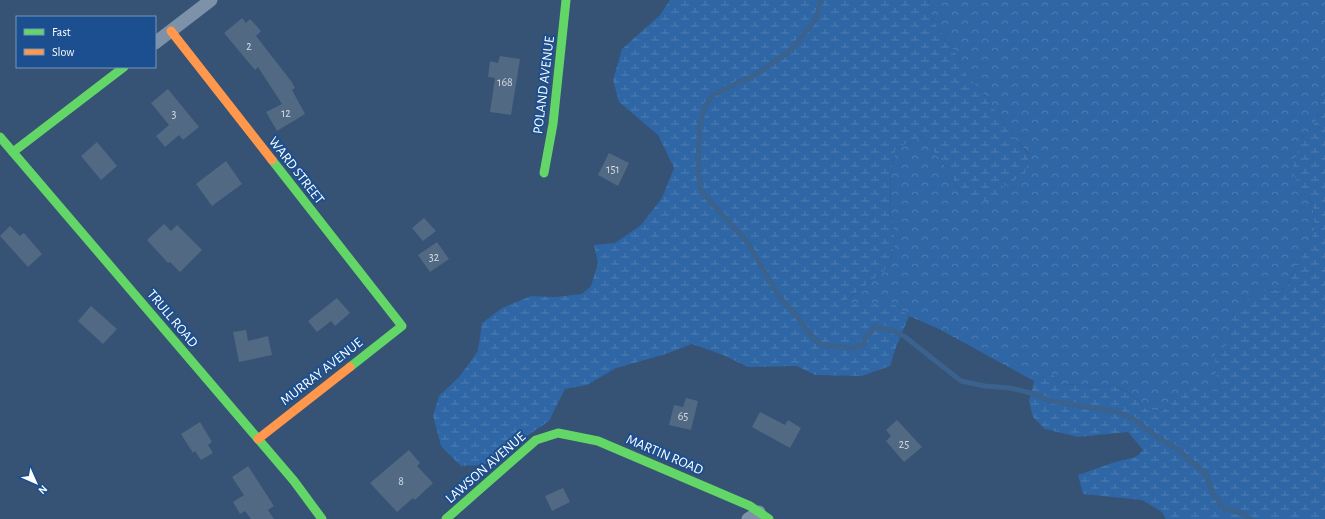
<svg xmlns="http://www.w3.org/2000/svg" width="1325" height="519" font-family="'Alegreya Sans',sans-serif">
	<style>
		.forest { fill: url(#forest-crowns) }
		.wetland { fill: url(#wetland-marsh) }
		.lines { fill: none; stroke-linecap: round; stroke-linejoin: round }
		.stream { stroke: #3b618d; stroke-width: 5 }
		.building { fill: #526984 }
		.street { stroke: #7d92a8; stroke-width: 13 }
		.fast { stroke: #63d668; stroke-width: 9 }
		.slow { stroke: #ff974d; stroke-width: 9 }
		.labels { text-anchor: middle; stroke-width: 4; stroke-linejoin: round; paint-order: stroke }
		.number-label { font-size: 12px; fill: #d4dae0 }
		.street-label { font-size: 14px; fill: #fff; stroke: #1b4f8f }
	</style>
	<defs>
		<pattern id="forest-crowns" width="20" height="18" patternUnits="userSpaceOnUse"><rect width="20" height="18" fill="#2f66a5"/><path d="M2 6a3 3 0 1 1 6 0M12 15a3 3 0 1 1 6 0" fill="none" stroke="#4e7db2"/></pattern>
		<pattern id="wetland-marsh" width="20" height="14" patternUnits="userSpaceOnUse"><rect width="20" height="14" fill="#2f66a5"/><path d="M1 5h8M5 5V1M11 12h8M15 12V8" fill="none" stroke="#4e7db2"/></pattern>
	</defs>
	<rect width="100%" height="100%" fill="#365274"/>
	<path class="forest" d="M 928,0 L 1325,0 L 1325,95 L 1320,98 L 1317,120 L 1302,139 L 1299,186 L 1313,204 L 1315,230 L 1286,288 L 1255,293 L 1234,311 L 1230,342 L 1216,375 L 1222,392 L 1175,399 L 1164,411 L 1147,410 L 1130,393 L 1114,385 L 1095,388 L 1077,384 L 1062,385 L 1051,373 L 1034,381 L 939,329 L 909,316 L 890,301 L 862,306 L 845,301 L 890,266 L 895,239 L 890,211 L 891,171 L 896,148 L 923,137 L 947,169 L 962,195 L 1003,187 L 1025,173 L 1029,154 L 1010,133 L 987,98 L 966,74 L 951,45 L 933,21 Z"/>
	<g class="wetland">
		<path d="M 670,0 L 928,0 L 933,21 L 951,45 L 966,74 L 987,98 L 1010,133 L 1029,155 L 1025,174 L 1003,187 L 991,202 L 962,195 L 947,169 L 923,137 L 896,148 L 891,171 L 890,211 L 895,239 L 890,266 L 845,301 L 862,305 L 890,301 L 909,316 L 896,347 L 890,366 L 862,376 L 815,375 L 797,366 L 748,367 L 723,355 L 692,344 L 666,354 L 616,368 L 587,385 L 565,389 L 549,421 L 521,440 L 507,454 L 482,465 L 461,466 L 441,446 L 433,416 L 439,396 L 460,376 L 478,351 L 482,323 L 502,308 L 531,296 L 555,297 L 582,294 L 591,286 L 598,263 L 594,245 L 615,243 L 641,225 L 662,198 L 674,168 L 658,135 L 619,102 L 613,80 L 622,49 L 660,15 Z"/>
		<path d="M 1325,95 L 1325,519 L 1166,519 L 1162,512 L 1142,500 L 1083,494 L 1078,475 L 1115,462 L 1136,457 L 1143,450 L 1128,432 L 1078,437 L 1045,429 L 1033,417 L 1029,401 L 1034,381 L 1051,373 L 1063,385 L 1077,384 L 1095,388 L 1113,385 L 1130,393 L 1147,410 L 1163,411 L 1175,399 L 1195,387 L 1222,392 L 1216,375 L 1215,354 L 1230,342 L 1234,311 L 1255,293 L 1286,288 L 1315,230 L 1313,204 L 1299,186 L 1292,169 L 1302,139 L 1317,120 L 1320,98 Z"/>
	</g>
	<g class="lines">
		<path class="stream" d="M 821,0 L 816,19 L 791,50 L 757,74 L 714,94 L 705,106 L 700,124 L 698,167 L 701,191 L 747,242 L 780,298 L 797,316 L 807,331 L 821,345 L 851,348 L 863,345 L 866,337 L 875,327 L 888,329 L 904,336 L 961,381 L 985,386 L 1010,388 L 1031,393 L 1051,401 L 1118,412 L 1135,420 L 1160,439 L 1176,448 L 1205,473 L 1213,494 L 1225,509 L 1242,513 L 1250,519"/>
	</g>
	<g class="building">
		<path d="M 242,18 L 246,23 L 250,19 L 261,31 L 256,36 L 291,81 L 295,88 L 292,90 L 305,114 L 277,131 L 266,112 L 282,104 L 258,67 L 255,70 L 224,33 Z"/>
		<path d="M 500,56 L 520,59 L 511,115 L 490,112 L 495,78 L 488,77 L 490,61 L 498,63 Z"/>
		<path d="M 168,89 L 199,127 L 183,140 L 179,135 L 165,147 L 156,136 L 169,125 L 151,103 Z"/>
		<path d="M 97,142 L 117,166 L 101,180 L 81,156 Z"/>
		<path d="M 609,153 L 629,163 L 618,186 L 598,175 Z"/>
		<path d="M 226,161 L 242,184 L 212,206 L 196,184 Z"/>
		<path d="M 424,218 L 436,231 L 423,241 L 412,228 Z"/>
		<path d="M 164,224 L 171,231 L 177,225 L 202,250 L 180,272 L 170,262 L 168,263 L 147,240 Z"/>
		<path d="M 10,226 L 20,236 L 24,233 L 42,254 L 28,267 L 0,236 Z"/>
		<path d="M 437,242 L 449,259 L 430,272 L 418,255 Z"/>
		<path d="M 337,298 L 350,313 L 335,326 L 331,321 L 317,332 L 308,321 Z"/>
		<path d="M 91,306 L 117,329 L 103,344 L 78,321 Z"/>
		<path d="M 246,330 L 248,341 L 268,336 L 272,355 L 239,362 L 233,332 Z"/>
		<path d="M 686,398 L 698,401 L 691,430 L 669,425 L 674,405 L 683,407 Z"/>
		<path d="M 760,412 L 785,425 L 788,420 L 801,428 L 790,448 L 752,427 Z"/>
		<path d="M 897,420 L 922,447 L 904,462 L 886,441 L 891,436 L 886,430 Z"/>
		<path d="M 200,422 L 212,442 L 208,445 L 213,453 L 201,460 L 195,451 L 193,453 L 181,434 Z"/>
		<path d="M 409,450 L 420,463 L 417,466 L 433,483 L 415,500 L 413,498 L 397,512 L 370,483 Z"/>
		<path d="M 248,466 L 274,506 L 268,510 L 274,519 L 251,519 L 245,511 L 240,514 L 233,502 L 244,495 L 232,477 Z"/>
		<path d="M 563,488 L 570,502 L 552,511 L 545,496 Z"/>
	</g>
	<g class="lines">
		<g class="street">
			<path d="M 155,43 L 211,0"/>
			<path d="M 748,519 L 759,512"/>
		</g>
		<g class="fast">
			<path d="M 0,137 L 294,481 L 322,519"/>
			<path d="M 13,152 L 124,67"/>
			<path d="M 272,160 L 402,326 L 350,367"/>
			<path d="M 544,173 L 553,124 L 566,0"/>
			<path d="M 446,519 L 536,440 L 558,433 L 598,441 L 750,506 L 769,519"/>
		</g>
		<g class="slow">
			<path d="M 171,31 L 272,160"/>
			<path d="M 258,439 L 350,367"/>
		</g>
	</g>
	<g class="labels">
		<g class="number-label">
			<text x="249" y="50">2</text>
			<text x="505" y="86">168</text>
			<text x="286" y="117">12</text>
			<text x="174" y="118">3</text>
			<text x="613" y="173">151</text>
			<text x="434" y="261">32</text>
			<text x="683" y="420">65</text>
			<text x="904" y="448">25</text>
			<text x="401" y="485">8</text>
		</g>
		<g class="street-label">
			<text transform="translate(543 85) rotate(-83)" y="5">POLAND AVENUE</text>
			<text transform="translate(297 170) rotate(52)" y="5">WARD STREET</text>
			<text transform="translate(173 318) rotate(50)" y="5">TRULL ROAD</text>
			<text transform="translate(321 371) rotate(-38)" y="5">MURRAY AVENUE</text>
			<text transform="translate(665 454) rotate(23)" y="5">MARTIN ROAD</text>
			<text transform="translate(485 467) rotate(-41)" y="5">LAWSON AVENUE</text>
		</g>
	</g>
	<rect x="16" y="16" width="140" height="52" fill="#1b4f8f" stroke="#7695bc"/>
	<rect x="24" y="29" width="20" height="6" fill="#63d668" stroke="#7695bc"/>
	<text x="52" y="36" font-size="12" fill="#ffffff">Fast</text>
	<rect x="24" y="49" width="20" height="6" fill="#ff974d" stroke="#7695bc"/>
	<text x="52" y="56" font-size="12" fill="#ffffff">Slow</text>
	<g transform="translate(36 483) rotate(135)" stroke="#1b4f8f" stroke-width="3" paint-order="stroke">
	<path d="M0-3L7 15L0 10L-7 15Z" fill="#ffffff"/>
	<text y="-6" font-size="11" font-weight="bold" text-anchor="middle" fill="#ffffff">N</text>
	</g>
</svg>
